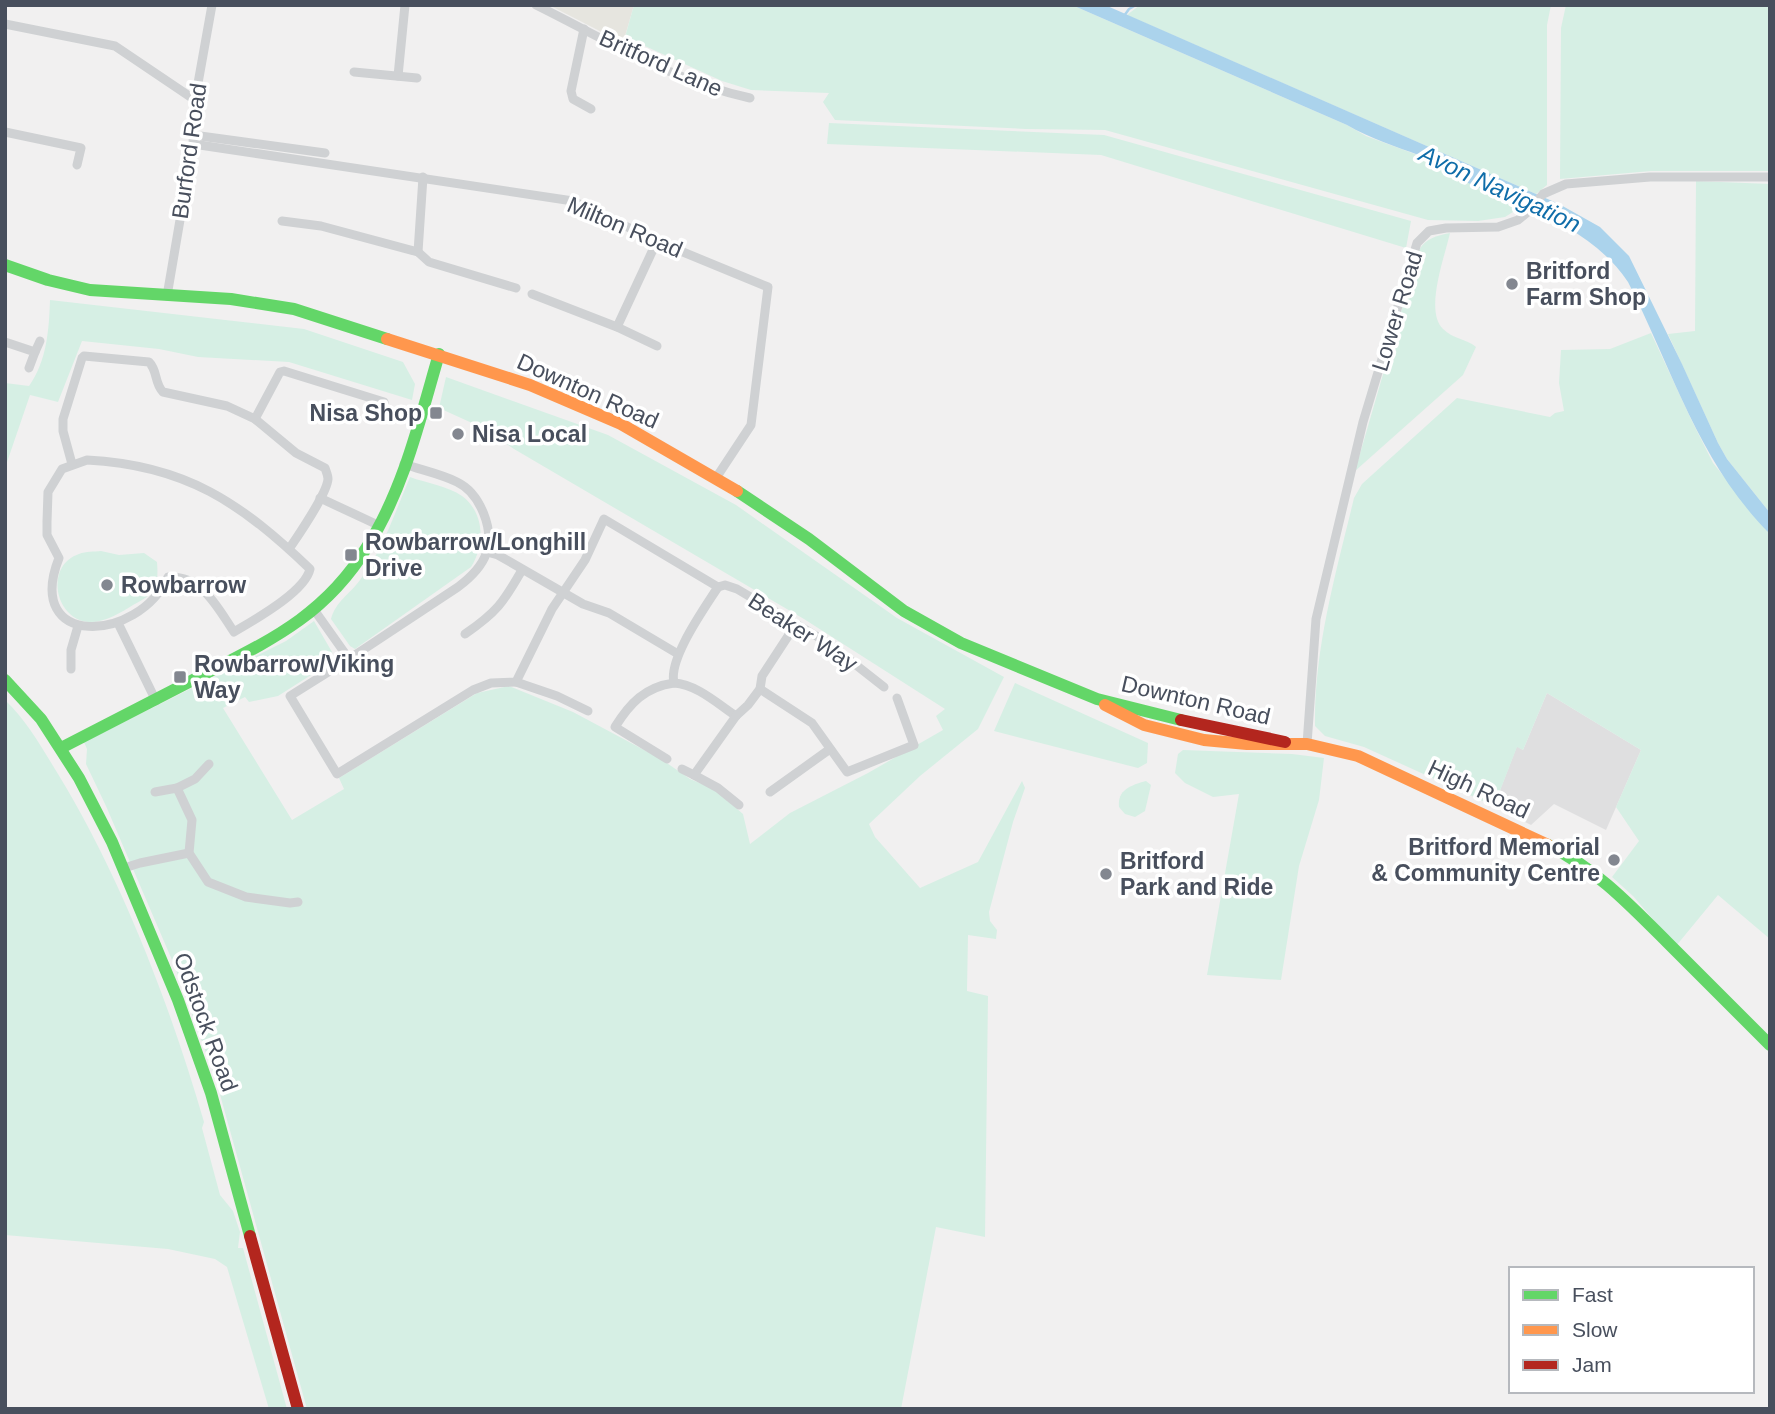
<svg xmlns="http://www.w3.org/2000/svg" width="1775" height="1414" font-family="Arial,sans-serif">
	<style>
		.commercial { fill: #e6e5df }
		.education { fill: #dfdfe0 }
		.green { fill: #d6efe4 }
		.water { fill: #abd3ec }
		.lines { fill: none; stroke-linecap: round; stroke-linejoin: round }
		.stream { stroke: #abd3ec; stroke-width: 2.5 }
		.street { stroke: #cfd1d3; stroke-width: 9 }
		.fast { stroke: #63d668; stroke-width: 12 }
		.slow { stroke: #ff974d; stroke-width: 12 }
		.jam { stroke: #b3261e; stroke-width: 12 }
		.poi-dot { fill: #838790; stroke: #fff; stroke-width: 2.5 }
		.labels { text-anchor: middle; stroke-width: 7; stroke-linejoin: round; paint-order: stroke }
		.street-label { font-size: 23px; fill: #484f5d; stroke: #fff }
		.poi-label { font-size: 23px; font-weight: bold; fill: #484f5d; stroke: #fff; text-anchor: start }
		.water-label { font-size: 24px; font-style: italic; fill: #0f6da9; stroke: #fff }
	</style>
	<rect width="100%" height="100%" fill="#f1f0f0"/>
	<path class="commercial" d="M 549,5 L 634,5 L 623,43 Z"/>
	<path class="education" d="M 1547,693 L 1641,750 L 1606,830 L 1554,804 L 1531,825 L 1494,806 L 1517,746 L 1523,750 Z"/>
	<g class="green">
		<path d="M 634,5 L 1072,5 L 1347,125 L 1366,136 L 1423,157 L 1456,177 L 1524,205 L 1505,217 L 1478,221 L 1428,220 L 1105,130 L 1026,129 L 835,120 L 823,102 L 829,93 L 751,90 L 722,81 L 625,37 Z"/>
		<path d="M 1140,5 L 1551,5 L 1547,25 L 1547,185 L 1536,194 L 1127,15 Z"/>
		<path d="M 1566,5 L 1770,5 L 1770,171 L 1651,171 L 1560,179 L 1561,28 Z"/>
		<path d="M 829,123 L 1104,135 L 1411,221 L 1406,248 L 1101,155 L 827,144 Z"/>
		<path d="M 1696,181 L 1770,184 L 1770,513 L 1727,459 L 1718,443 L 1668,334 L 1695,331 Z"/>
		<path d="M 1450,233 C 1445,256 1424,311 1443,329 C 1453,339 1467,339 1476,347 L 1463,375 L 1355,471 L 1419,250 C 1426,238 1436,236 1450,233 Z"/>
		<path d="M 50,300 L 304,329 L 403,362 L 415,384 L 412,400 L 289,362 L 198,357 L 159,349 L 82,341 L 58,402 L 30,395 L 5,468 L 5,383 L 29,386 C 47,361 49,329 50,300 Z"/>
		<path d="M 1651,333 L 1690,417 L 1713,463 L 1770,534 L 1770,939 L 1718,895 L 1676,946 L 1633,896 L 1612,877 L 1639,841 L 1616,807 L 1641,750 L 1547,693 L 1523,750 L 1517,747 L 1494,806 L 1364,747 L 1325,736 L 1315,726 C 1314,648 1336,573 1354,498 L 1362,484 L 1457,398 L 1550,417 L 1555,413 L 1564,411 L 1559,383 L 1561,350 L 1610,349 Z"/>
		<path d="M 446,377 L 608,435 L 736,505 L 897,618 L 1004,677 L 978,729 L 920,776 L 869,824 L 875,837 L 920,888 L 978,862 L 1022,781 L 1025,788 L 1013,822 L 989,912 L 990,921 L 997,930 L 996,939 L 968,935 L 967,991 L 988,996 L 985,1237 L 936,1227 L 901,1409 L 307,1409 L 216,1080 L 175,967 L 106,806 L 86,764 L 87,749 L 84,742 L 286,641 L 314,621 L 332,652 L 333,661 L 278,696 L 249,702 L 245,697 L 223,708 L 292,820 L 344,789 L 339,778 L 477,693 L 509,686 L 573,712 L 661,759 L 690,779 L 714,789 L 743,814 L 750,844 L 790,813 L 868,773 L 943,730 L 936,716 L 945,709 L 804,619 L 514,449 L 483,428 L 439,408 Z"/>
		<path d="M 410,477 C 426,483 448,486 462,496 C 485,513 485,545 471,567 L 355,649 L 350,646 L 331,619 C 336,601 349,595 360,580 C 383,550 395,512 410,477 Z"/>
		<path d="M 101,551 L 119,555 L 144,553 L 157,562 C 159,587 155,594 133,605 C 120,613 104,623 88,622 C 54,618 45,565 79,554 C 86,551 94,552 101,551 Z"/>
		<path d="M 1015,683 L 1148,743 L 1147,763 L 1138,768 L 994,731 Z"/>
		<path d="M 5,700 C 27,721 42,748 58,774 C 122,879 170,1005 204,1122 L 202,1128 L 220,1195 L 233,1211 L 240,1232 L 238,1248 L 243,1248 L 287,1409 L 269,1409 L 227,1267 L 215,1259 L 168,1249 L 5,1235 Z"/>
		<path d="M 1183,750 L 1292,754 L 1324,758 L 1319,800 L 1299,866 L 1281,980 L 1207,975 L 1239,794 L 1213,797 L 1185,783 L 1175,773 L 1178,754 Z"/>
		<path d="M 1146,781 L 1151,785 L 1145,811 L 1135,817 L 1125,814 L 1119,807 C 1117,790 1131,785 1146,781 Z"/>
	</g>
	<path class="water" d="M 1072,5 L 1105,5 L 1559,204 L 1600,227 L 1629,256 L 1682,364 L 1718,443 L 1727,459 L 1770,513 L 1770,534 C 1698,462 1673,370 1628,282 C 1589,224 1518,206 1457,178 C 1445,172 1434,161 1421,156 C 1395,146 1371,139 1347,125 Z"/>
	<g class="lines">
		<path class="stream" d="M 1124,16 L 1129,9 L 1136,5"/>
		<g class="street">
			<path d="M 536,5 C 605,39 674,82 750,98"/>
			<path d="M 5,24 L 115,46 L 195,100"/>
			<path d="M 584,29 L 571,91 L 573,99 L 591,109"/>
			<path d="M 354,72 L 417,78"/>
			<path d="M 398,76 L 405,5"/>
			<path d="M 5,132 L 81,148 L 77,165"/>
			<path d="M 193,135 L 325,153"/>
			<path d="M 193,144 L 573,201 L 661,243 L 768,287 L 751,425 L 716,478"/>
			<path d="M 282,221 L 321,226 L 418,252 L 423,177"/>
			<path d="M 418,252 L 429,262 L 516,288"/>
			<path d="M 532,294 L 617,327 L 657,346"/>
			<path d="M 167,296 L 193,144 L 195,100 L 212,5"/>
			<path d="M 617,327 L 657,241"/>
			<path d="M 5,342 L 35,352 L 29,368"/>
			<path d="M 35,352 L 40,341"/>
			<path d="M 255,419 L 280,372 L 284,371 L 384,402"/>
			<path d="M 87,460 C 186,465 241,503 310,569 C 305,592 254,620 234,632 C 217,607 202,575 168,577 C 138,643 23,649 59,558 L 47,535 L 47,522 L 48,492 L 62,469 Z"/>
			<path d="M 72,464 L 63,431 L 63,419 L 82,358 L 84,356 L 149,362 C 158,371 154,383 163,392 L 227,406 L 255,419 L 296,453 L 325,468 C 326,471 328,475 328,479 C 327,493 298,536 289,549"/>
			<path d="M 320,498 L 380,526"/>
			<path d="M 487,552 L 498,555 L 583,604 L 609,613 L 678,654"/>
			<path d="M 718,587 L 725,585 L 737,589 L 828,643 L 884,687"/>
			<path d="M 315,611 L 349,659 L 458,587 C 470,578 481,568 486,554 C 495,530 480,493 457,482 C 441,474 421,470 404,464"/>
			<path d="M 118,623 L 156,701"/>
			<path d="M 465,634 C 497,612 503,603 522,570"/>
			<path d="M 349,659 L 290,696 L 337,774 L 473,690 L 491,683 L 516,682 L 552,609 L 585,560 L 604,519 L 718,587"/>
			<path d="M 71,669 L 71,650 L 78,626"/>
			<path d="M 516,682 L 557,696 L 588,711"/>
			<path d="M 674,683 C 696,684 718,704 736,716 L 694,775 L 718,788 L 739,805"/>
			<path d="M 760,689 L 812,723 L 847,772 L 914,745 L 897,698"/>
			<path d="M 736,716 L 748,705 L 760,689 L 762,676 L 796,624"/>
			<path d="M 1307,744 L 1316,619 L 1363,422 L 1417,243 L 1429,231 L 1446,228 L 1498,227 L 1518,220 L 1529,211 L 1543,194 L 1566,184 L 1650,177 L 1770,177"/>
			<path d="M 667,759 L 615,727 C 630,703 645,687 674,683 C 668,659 704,609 718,587"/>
			<path d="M 682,769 L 694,775"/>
			<path d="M 177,788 L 195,779 L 209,764"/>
			<path d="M 155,792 L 177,788 L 192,820 L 189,853 L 208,882 L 246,897 L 290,903 L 298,902"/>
			<path d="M 770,792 L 830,749"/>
			<path d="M 124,868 L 140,863 L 189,853"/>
		</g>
		<g class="fast">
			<path d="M 5,265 L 48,280 L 90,290 L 231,299 L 294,309 L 387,339"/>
			<path d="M 737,491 L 809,539 L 904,611 L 961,643 L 1097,699 L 1181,720"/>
			<path d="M 5,680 L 41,719 L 79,778 L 112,842 L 178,1000 L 211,1093 L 250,1236"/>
			<path d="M 61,748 C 105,725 149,703 193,680 C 264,643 323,619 367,547 C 404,489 420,419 439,354"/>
			<path d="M 1548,845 C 1595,868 1631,906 1668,943 C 1702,977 1736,1011 1770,1045"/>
		</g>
		<g class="slow">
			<path d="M 387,339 L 530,385 L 621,424 L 737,491"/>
			<path d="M 1105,705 L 1144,725 L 1204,740 L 1247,744 L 1307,744 L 1358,756 L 1548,845"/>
		</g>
		<g class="jam">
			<path d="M 1181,720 L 1285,742"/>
			<path d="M 250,1236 L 298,1409"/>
		</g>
	</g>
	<g class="poi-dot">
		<circle cx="1512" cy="284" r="7"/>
		<rect x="429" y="406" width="14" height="14" rx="3.5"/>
		<circle cx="458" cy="434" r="7"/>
		<rect x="344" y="548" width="14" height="14" rx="3.5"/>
		<circle cx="107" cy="585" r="7"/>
		<rect x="173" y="670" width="14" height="14" rx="3.5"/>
		<circle cx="1614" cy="860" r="7"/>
		<circle cx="1106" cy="874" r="7"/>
	</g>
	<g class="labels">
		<g class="street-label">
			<text transform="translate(661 63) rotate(24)" y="8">Britford Lane</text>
			<text transform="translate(189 151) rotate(-82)" y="8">Burford Road</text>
			<text transform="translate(625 227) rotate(23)" y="8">Milton Road</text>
			<text transform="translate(1397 311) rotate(-73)" y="8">Lower Road</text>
			<text transform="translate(588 391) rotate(24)" y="8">Downton Road</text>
			<text transform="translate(803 632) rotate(33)" y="8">Beaker Way</text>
			<text transform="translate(1196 700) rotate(13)" y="8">Downton Road</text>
			<text transform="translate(1479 789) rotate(25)" y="8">High Road</text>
			<text transform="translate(206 1022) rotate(70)" y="8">Odstock Road</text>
		</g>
		<g class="poi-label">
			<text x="1526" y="279">Britford<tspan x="1526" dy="26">Farm Shop</tspan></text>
			<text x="422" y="421" text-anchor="end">Nisa Shop</text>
			<text x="472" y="442">Nisa Local</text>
			<text x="365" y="550">Rowbarrow/Longhill<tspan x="365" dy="26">Drive</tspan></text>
			<text x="121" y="593">Rowbarrow</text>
			<text x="194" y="672">Rowbarrow/Viking<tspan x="194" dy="26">Way</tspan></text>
			<text x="1600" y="855" text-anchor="end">Britford Memorial<tspan x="1600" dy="26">&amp; Community Centre</tspan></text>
			<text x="1120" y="869">Britford<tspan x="1120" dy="26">Park and Ride</tspan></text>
		</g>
		<g class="water-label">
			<text transform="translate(1500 189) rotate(25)" y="8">Avon Navigation</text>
		</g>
	</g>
	<rect width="1775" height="1414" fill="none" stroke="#484f5d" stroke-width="14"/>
	<rect x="1509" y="1267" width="245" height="126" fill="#ffffff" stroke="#b6b9be" stroke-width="2"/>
	<rect x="1523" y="1290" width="35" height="10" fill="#63d668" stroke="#b6b9be" stroke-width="2"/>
	<text x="1572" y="1302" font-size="21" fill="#484f5d">Fast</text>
	<rect x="1523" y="1325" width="35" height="10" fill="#ff974d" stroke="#b6b9be" stroke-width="2"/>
	<text x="1572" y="1337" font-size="21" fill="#484f5d">Slow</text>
	<rect x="1523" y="1360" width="35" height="10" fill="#b3261e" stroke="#b6b9be" stroke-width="2"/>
	<text x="1572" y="1372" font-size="21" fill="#484f5d">Jam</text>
</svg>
